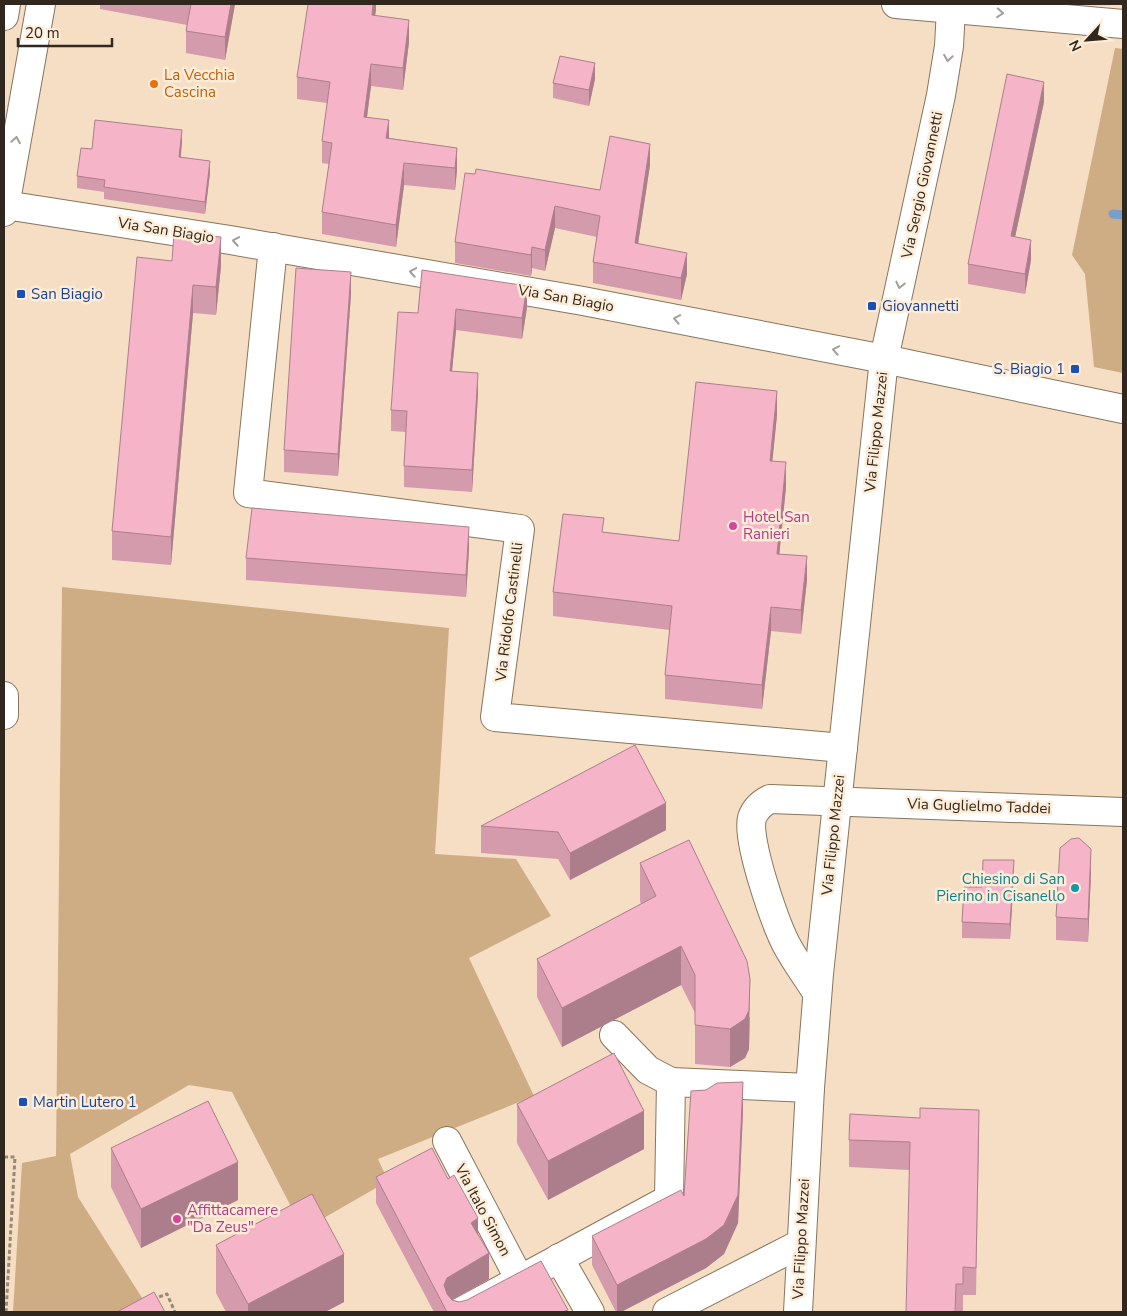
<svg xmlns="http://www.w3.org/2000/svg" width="1127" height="1316" font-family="'Nunito Sans',sans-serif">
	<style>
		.green { fill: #cead84 }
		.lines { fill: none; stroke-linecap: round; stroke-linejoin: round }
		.stream { stroke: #779fce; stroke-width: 9 }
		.minor-casing { stroke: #88755d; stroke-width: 30 }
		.path { stroke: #988876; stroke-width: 3; stroke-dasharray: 4 2.5; stroke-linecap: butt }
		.minor { stroke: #fff; stroke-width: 28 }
		.wall { fill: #d49bac }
		.shaded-wall { fill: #ac7e8c }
		.building { fill: #f6b4c8; stroke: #ac7e8c }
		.oneway { stroke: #a29e9a }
		.food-dot { fill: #e8710a; stroke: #feecd7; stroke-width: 2 }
		.transit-dot { fill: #1a4fb4; stroke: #feecd7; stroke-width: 2 }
		.hotel-dot { fill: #d1479c; stroke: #feecd7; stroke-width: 2 }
		.culture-dot { fill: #0f9aa8; stroke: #feecd7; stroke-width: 2 }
		.labels { text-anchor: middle; stroke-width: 5; stroke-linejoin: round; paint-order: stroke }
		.food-label { font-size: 15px; fill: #c56008; stroke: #feecd7; text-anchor: start }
		.street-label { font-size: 15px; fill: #30281e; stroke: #feecd7 }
		.transit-label { font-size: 15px; fill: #164399; stroke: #feecd7; text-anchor: start }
		.hotel-label { font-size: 15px; fill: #b23c85; stroke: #feecd7; text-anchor: start }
		.culture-label { font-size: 15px; fill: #0d838f; stroke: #feecd7; text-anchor: end }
	</style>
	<rect width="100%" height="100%" fill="#f5dec4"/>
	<g class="green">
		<path d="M 1115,48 L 1123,49 L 1123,373 L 1094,367 L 1085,274 L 1072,255 Z"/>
		<path d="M 62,587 L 449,628 L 435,854 L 516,859 L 551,916 L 469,958 L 534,1096 L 378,1159 L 388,1181 L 303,1230 L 232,1092 L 189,1085 L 70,1154 L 78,1197 L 151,1312 L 13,1312 L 22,1163 L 56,1156 Z"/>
	</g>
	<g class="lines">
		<path class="stream" d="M 1113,214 L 1123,215"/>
		<defs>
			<g id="minor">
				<path d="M 896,4 L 1123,24"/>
				<path d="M 4,16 L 6,4"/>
				<path d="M 5,205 L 230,240 L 583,301 L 884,359 L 1123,409"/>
				<path d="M 4,212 L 41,4"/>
				<path d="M 273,247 L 248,493 L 520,529 L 495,717 L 843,748"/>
				<path d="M 4,696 L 4,715"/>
				<path d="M 817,993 C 807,977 795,961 786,944 C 775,922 746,840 752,818 C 755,809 762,803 770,799 L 1123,812"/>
				<path d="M 614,1035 L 648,1070 L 671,1082"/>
				<path d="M 447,1141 L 520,1280"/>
				<path d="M 559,1258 L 590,1312"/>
				<path d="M 460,1312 L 669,1199 L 671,1082 L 810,1088"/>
				<path d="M 667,1312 L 800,1244"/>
				<path d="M 798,1312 L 810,1088 L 819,974 L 884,359 L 941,95 L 949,46 L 951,9"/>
			</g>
		</defs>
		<use href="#minor" class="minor-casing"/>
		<g class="path">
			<path d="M 4,1157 L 15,1157 L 6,1312"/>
			<path d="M 153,1299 L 167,1294 L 175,1312"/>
		</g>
		<use href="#minor" class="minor"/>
	</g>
	<g class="wall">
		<path d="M 100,4 L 235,4 L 225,60 L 186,53 L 186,31 L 187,25 L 100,9 Z"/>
		<path d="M 376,4 L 375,15 L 409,42 L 403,90 L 371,86 L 367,117 L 389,138 L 457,148 L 457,170 L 455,190 L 404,185 L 396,247 L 322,234 L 322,212 L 329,164 L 322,163 L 322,141 L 327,103 L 297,99 L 297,77 Z"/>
		<path d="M 595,79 L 589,106 L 553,98 L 553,83 Z"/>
		<path d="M 1044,102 L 1015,237 L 1031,260 L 1025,294 L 968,284 L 968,264 Z"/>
		<path d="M 182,142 L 181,157 L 210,173 L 205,214 L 104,199 L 104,192 L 77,188 L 77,176 L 92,149 Z"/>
		<path d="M 650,165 L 638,243 L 687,274 L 681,300 L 593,283 L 593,262 L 597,237 L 555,228 L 545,271 L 532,268 L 531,276 L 455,263 L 455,242 L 475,174 L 600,190 Z"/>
		<path d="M 172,261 L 221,266 L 216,315 L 193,313 L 171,565 L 112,560 L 112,531 Z"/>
		<path d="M 422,270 L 527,307 L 522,339 L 456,330 L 452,371 L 478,394 L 472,492 L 404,487 L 404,466 L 406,432 L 391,431 L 391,410 L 418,313 Z"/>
		<path d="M 351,294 L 338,476 L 284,472 L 284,450 Z"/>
		<path d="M 777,415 L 772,461 L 786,487 L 779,554 L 807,580 L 801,634 L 771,631 L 762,709 L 665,699 L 665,675 L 670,630 L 553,616 L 553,592 L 604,532 L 679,541 Z"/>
		<path d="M 469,549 L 466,597 L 246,580 L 246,558 Z"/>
		<path d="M 481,826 L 666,830 L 570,880 L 558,859 L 481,853 Z"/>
		<path d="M 640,863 L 750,1018 L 749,1049 L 745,1058 L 730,1067 L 695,1064 L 695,1013 L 681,985 L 562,1047 L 537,997 L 537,959 L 641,904 L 640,901 Z"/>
		<path d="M 1091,872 L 1088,942 L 1056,940 L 1056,917 Z"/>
		<path d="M 1014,875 L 1010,939 L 962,938 L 962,922 L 982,887 Z"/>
		<path d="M 517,1104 L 644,1149 L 548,1200 L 517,1143 Z"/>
		<path d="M 743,1111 L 738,1223 L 724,1254 L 706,1268 L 621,1312 L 616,1312 L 592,1265 L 592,1236 L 684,1196 Z"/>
		<path d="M 979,1137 L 976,1295 L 963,1295 L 963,1312 L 956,1311 L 909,1170 L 849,1167 L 849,1140 Z"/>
		<path d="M 111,1148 L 238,1200 L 141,1248 L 111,1187 Z"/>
		<path d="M 376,1177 L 478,1233 L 489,1279 L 453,1300 L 459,1302 L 568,1312 L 434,1312 L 376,1203 Z"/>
		<path d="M 216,1245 L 344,1302 L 325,1312 L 226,1312 L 216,1293 Z"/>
	</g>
	<g class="shaded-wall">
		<path d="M 231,4 L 235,4 L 225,60 L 225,37 Z"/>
		<path d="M 373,4 L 376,4 L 376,10 L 372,37 L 372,15 Z"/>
		<path d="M 409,20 L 409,42 L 403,90 L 403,68 Z"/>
		<path d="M 595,63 L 595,79 L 589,106 L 589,90 Z"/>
		<path d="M 371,64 L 371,86 L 364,139 L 364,117 Z"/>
		<path d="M 1044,82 L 1044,102 L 1011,256 L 1011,236 Z"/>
		<path d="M 389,120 L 389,142 L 386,138 Z"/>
		<path d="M 182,130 L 182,142 L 179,169 L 179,157 Z"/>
		<path d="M 650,144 L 650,165 L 635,264 L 635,243 Z"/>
		<path d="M 457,148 L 457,170 L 455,190 L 455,168 Z"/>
		<path d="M 210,161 L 210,173 L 205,214 L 205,202 Z"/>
		<path d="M 404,163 L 404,185 L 396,247 L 396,225 Z"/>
		<path d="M 555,206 L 555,228 L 545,271 L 545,250 Z"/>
		<path d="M 221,237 L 221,266 L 216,315 L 216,287 Z"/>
		<path d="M 1031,240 L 1031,260 L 1025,294 L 1025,274 Z"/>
		<path d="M 532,247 L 532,268 L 531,276 L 531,255 Z"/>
		<path d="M 687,253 L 687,274 L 681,300 L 681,278 Z"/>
		<path d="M 351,272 L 351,294 L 338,476 L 338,454 Z"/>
		<path d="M 193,285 L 193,313 L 171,565 L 171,537 Z"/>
		<path d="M 527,286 L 527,307 L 522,339 L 522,318 Z"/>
		<path d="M 456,309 L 456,330 L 450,392 L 450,371 Z"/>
		<path d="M 478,373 L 478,394 L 472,492 L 472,470 Z"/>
		<path d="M 777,391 L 777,415 L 770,485 L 770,461 Z"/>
		<path d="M 786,462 L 786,487 L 777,578 L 777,554 Z"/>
		<path d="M 469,527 L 469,549 L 466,597 L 466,575 Z"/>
		<path d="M 807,556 L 807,580 L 801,634 L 801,610 Z"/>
		<path d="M 771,607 L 771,631 L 762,709 L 762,685 Z"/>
		<path d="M 666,803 L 666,830 L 570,880 L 570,853 Z"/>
		<path d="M 1091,849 L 1091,872 L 1088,942 L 1088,919 Z"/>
		<path d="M 1014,860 L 1014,875 L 1010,939 L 1010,924 Z"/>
		<path d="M 681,946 L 681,985 L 562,1047 L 562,1008 Z"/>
		<path d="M 750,979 L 749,1049 L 745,1058 L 730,1067 L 730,1029 Z"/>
		<path d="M 743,1082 L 743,1111 L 738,1223 L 724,1254 L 706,1268 L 621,1312 L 617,1312 L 617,1285 L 706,1239 Z"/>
		<path d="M 644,1111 L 644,1149 L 548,1200 L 548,1161 Z"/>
		<path d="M 238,1162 L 238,1200 L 141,1248 L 141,1209 Z"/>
		<path d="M 478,1218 L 478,1244 L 471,1223 Z"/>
		<path d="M 489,1253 L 489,1279 L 447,1303 L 444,1285 L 447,1278 Z"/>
		<path d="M 344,1254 L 344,1302 L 325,1312 L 248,1312 L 248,1304 Z"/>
	</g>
	<g class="building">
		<path d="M 191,4 L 231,4 L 225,37 L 186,31 Z"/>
		<path d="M 308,4 L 373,4 L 372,15 L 409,20 L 403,68 L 371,64 L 364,117 L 389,120 L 386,138 L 457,148 L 455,168 L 404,163 L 396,225 L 322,212 L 332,143 L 322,141 L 330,82 L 297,77 Z"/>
		<path d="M 560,56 L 595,63 L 589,90 L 553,83 Z"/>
		<path d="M 1007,74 L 1044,82 L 1011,236 L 1031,240 L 1025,274 L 968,264 Z"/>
		<path d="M 95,120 L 182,130 L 179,157 L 210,161 L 205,202 L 104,187 L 105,180 L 77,176 L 81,148 L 92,149 Z"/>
		<path d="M 610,136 L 650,144 L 635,243 L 687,253 L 681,278 L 593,262 L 600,216 L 555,206 L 545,250 L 532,247 L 531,255 L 455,242 L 465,173 L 475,174 L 476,169 L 600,190 Z"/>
		<path d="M 174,233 L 221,237 L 216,287 L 193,285 L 171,537 L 112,531 L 137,257 L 172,261 Z"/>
		<path d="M 296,268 L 351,272 L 338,454 L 284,450 Z"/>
		<path d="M 422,270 L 527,286 L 522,318 L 456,309 L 450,371 L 478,373 L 472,470 L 404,466 L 407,411 L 391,410 L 398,312 L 418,313 Z"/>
		<path d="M 696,382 L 777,391 L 770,461 L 786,462 L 777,554 L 807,556 L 801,610 L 771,607 L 762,685 L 665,675 L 672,606 L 553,592 L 563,514 L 604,518 L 602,532 L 679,541 Z"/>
		<path d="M 252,508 L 469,527 L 466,575 L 246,558 Z"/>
		<path d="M 635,745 L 666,803 L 570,853 L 558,832 L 481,826 Z"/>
		<path d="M 1079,838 L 1091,849 L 1088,919 L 1056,917 L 1060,848 L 1071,839 Z"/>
		<path d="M 689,840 L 747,961 L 750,979 L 749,1010 L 745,1019 L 730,1029 L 695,1025 L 695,975 L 681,946 L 562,1008 L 537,959 L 656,896 L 640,863 Z"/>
		<path d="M 983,860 L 1014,860 L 1010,924 L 962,922 L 964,887 L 982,887 Z"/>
		<path d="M 614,1053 L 644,1111 L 548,1161 L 517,1104 Z"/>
		<path d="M 743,1082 L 738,1195 L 724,1225 L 706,1239 L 617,1285 L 592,1236 L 681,1190 L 684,1196 L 691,1091 L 706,1090 L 717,1083 Z"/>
		<path d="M 208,1101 L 238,1162 L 141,1209 L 111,1148 Z"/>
		<path d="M 920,1108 L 979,1110 L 976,1268 L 963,1267 L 963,1284 L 956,1284 L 955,1312 L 906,1312 L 910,1142 L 849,1140 L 850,1114 L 920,1118 Z"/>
		<path d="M 432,1148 L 448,1179 L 454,1175 L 478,1218 L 471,1223 L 489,1253 L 447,1278 L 444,1285 L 447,1294 L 452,1300 L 459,1302 L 467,1300 L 541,1261 L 568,1310 L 562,1312 L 446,1312 L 447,1312 L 376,1177 Z"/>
		<path d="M 312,1194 L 344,1254 L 248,1304 L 216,1245 Z"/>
		<path d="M 154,1292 L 165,1312 L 117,1312 Z"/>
	</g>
	<defs><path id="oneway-chevron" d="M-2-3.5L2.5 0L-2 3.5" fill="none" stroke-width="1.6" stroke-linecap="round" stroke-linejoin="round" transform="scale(1.25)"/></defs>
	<g class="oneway">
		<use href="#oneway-chevron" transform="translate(1000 13) rotate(5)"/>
		<use href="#oneway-chevron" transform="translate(948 58) rotate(99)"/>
		<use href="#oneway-chevron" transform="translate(16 140) rotate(-80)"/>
		<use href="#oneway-chevron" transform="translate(236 241) rotate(-170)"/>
		<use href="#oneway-chevron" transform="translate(413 272) rotate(-170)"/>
		<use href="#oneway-chevron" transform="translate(900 285) rotate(103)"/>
		<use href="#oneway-chevron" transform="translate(677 319) rotate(-169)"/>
		<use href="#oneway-chevron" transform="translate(836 350) rotate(-169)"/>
	</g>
	<circle class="food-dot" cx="154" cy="84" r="5"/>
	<g class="transit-dot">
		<rect x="16" y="289" width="10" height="10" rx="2.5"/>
		<rect x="867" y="301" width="10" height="10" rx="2.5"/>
		<rect x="1070" y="364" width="10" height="10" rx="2.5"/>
		<rect x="18" y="1097" width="10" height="10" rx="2.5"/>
	</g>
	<g class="hotel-dot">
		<circle cx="733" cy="526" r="5"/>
		<circle cx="177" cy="1219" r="5"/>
	</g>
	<circle class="culture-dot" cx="1075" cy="888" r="5"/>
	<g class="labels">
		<g class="food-label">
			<text x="164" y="80">La Vecchia<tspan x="164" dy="17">Cascina</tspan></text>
		</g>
		<g class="street-label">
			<text transform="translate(922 185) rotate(-78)" y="5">Via Sergio Giovannetti</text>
			<text transform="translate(166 230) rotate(9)" y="5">Via San Biagio</text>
			<text transform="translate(566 298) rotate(10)" y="5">Via San Biagio</text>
			<text transform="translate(876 432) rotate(-84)" y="5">Via Filippo Mazzei</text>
			<text transform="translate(509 612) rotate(-83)" y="5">Via Ridolfo Castinelli</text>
			<text transform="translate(979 806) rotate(2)" y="5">Via Guglielmo Taddei</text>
			<text transform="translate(833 835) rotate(-84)" y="5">Via Filippo Mazzei</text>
			<text transform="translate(483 1210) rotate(62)" y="5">Via Italo Simon</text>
			<text transform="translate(801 1239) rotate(-87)" y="5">Via Filippo Mazzei</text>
		</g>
		<g class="transit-label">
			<text x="31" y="299">San Biagio</text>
			<text x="882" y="311">Giovannetti</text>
			<text x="1065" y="374" text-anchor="end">S. Biagio 1</text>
			<text x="33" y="1107">Martin Lutero 1</text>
		</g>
		<g class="hotel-label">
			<text x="743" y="522">Hotel San<tspan x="743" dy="17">Ranieri</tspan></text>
			<text x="187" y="1215">Affittacamere<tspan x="187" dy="17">"Da Zeus"</tspan></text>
		</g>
		<g class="culture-label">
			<text x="1065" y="884">Chiesino di San<tspan x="1065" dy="17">Pierino in Cisanello</tspan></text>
		</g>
	</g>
	<rect width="1127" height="1316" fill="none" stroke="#30281e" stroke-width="10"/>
	<g transform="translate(1087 40) rotate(244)" stroke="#feecd7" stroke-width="4" paint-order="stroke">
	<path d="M0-4L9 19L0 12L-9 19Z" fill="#30281e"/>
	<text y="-8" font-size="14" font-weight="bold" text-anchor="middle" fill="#30281e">N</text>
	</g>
	<path d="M18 38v8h94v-8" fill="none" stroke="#30281e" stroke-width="2.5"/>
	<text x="25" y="38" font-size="15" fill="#30281e" stroke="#feecd7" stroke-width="4" paint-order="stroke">20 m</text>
</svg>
